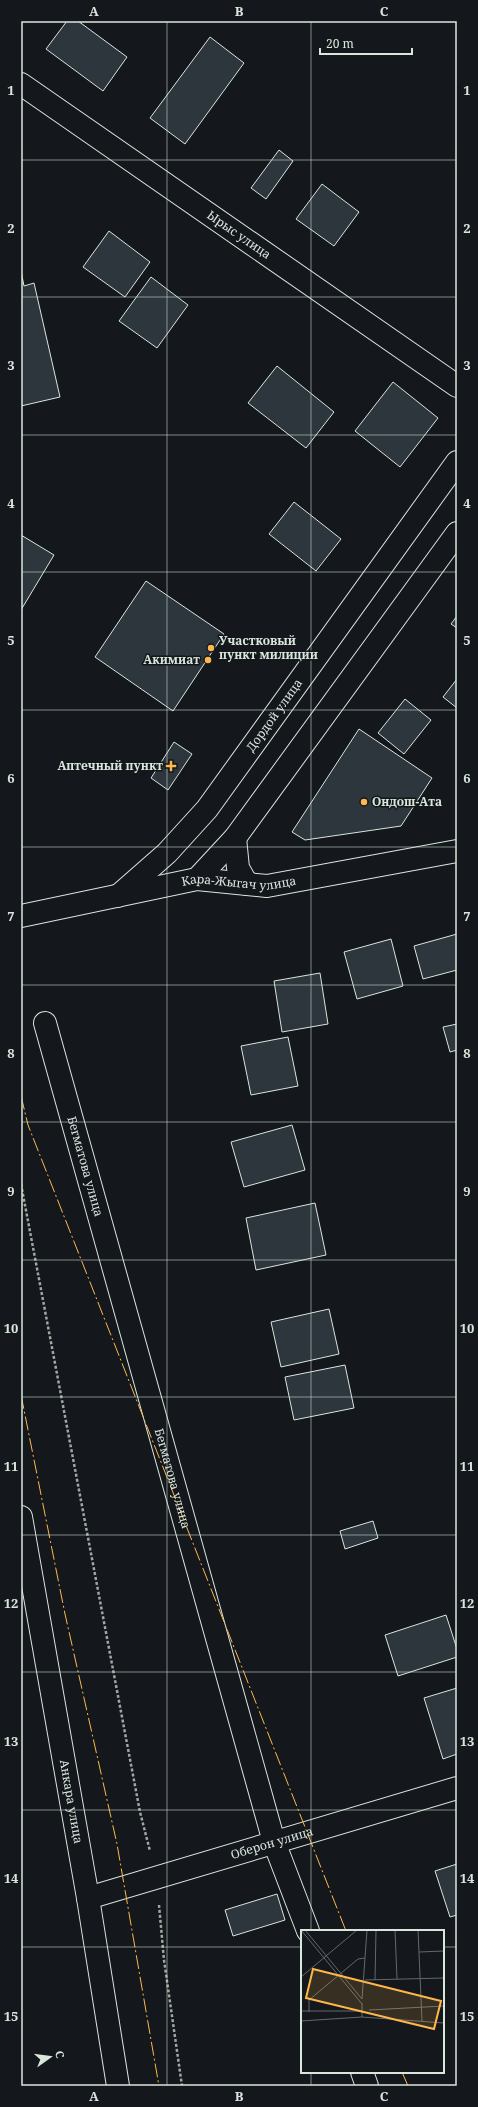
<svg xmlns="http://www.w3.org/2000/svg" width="478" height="2107" font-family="'Noto Serif',serif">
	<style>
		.building { fill: #2c363c; stroke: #d8e6dc }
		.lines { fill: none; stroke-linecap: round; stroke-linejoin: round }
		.minor-casing { stroke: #d8e6dc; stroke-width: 24 }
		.tertiary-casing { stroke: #d8e6dc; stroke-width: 24 }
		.primary-casing { stroke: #d8e6dc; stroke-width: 24 }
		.path { stroke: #9da8a2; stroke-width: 2.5; stroke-dasharray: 3 2; stroke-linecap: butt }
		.minor { stroke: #14181c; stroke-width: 22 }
		.tertiary { stroke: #14181c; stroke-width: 22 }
		.primary { stroke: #14181c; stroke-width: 22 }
		.power { stroke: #ffb74d; stroke-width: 1; stroke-dasharray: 14 3 2 3; stroke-linecap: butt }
		.grid { fill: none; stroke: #d8e6dc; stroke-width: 1; stroke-opacity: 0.55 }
		.poi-dot { fill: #ffb74d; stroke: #14181c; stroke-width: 1.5 }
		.labels { text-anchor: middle; stroke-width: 3; stroke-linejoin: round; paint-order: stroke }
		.street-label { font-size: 12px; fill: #d8e6dc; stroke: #14181c }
		.poi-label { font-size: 12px; font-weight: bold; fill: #d8e6dc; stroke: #14181c; text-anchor: start }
		.inset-road { fill: none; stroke: #626a69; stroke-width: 1 }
		.view { fill: #ffb74d; fill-opacity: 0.15; stroke: #ffb74d; stroke-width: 2 }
		.inset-edge { fill: none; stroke: #d8e6dc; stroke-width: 2 }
		.neatline { fill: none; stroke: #d8e6dc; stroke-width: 1.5 }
		.grid-label { font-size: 13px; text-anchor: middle; font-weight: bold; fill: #d8e6dc }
	</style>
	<rect width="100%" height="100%" fill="#14181c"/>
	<g class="building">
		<path d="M 67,21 L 78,21 L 127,57 L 103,91 L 46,49 Z"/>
		<path d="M 210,37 L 244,63 L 185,144 L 150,118 Z"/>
		<path d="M 279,150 L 293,161 L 266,199 L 251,188 Z"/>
		<path d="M 322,184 L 359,212 L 334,246 L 296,219 Z"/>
		<path d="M 109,231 L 150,262 L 125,297 L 83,267 Z"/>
		<path d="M 21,271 L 24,286 L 34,283 L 60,397 L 21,406 Z"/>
		<path d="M 151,277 L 188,305 L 157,348 L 119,321 Z"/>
		<path d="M 277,366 L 334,412 L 306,448 L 248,403 Z"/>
		<path d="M 393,382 L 438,418 L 400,467 L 355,431 Z"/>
		<path d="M 294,502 L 341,539 L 316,571 L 269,534 Z"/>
		<path d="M 21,535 L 54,555 L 21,610 Z"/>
		<path d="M 146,581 L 224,634 L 173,711 L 95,657 Z"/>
		<path d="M 457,616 L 457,628 L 451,624 Z"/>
		<path d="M 457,679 L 457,708 L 443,697 Z"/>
		<path d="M 405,699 L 431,720 L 404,754 L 378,733 Z"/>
		<path d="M 359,729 L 432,778 L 401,826 L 305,840 L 292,832 Z"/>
		<path d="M 174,742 L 192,754 L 168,790 L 151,778 Z"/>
		<path d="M 457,934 L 457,970 L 423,979 L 414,946 Z"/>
		<path d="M 391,939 L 403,986 L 357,999 L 344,952 Z"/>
		<path d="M 320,973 L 328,1024 L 282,1032 L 274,981 Z"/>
		<path d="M 457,1024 L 457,1050 L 450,1052 L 443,1027 Z"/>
		<path d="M 288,1037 L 298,1086 L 251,1095 L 241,1046 Z"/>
		<path d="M 292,1125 L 305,1170 L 244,1187 L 231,1142 Z"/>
		<path d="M 315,1203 L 326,1255 L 256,1270 L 246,1218 Z"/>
		<path d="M 329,1309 L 339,1354 L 281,1367 L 271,1322 Z"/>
		<path d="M 345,1365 L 354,1408 L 294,1420 L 285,1377 Z"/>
		<path d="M 373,1521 L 378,1538 L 345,1549 L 340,1531 Z"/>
		<path d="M 446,1615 L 457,1649 L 457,1657 L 398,1676 L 385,1635 Z"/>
		<path d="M 457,1688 L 457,1754 L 443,1759 L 424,1698 Z"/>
		<path d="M 457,1864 L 457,1915 L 450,1917 L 435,1871 Z"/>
		<path d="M 277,1894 L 285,1920 L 233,1936 L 225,1910 Z"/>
	</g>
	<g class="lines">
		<defs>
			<g id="minor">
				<path id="s1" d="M 21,84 L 457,386"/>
				<path id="s2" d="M 45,1023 L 274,1842 L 308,1931"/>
				<path d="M 362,2072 L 367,2086"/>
			</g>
			<g id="tertiary">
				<path d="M 235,838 L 238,868 L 247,884"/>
				<path d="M 197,879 L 235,838 L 457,533"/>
				<path id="s3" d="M 118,896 L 167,853 L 207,809 L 457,462"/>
				<path id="s4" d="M 21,916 L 197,879 L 267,886 L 457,851"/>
				<path id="s5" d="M 88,1898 L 457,1788"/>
			</g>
			<g id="primary">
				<path id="s6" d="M 21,1517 L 88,1898 L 118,2086"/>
			</g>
		</defs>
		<use href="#minor" class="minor-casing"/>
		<use href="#tertiary" class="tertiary-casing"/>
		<use href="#primary" class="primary-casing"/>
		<g class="path">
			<path d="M 21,1184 L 140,1812 L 150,1851"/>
			<path d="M 159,1905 L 164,1960 L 182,2086"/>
		</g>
		<use href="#minor" class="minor"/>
		<use href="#tertiary" class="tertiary"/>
		<use href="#primary" class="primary"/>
		<g class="power">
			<path d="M 21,1096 L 28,1125 L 346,1931"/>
			<path d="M 21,1395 L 65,1614 L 117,1844 L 159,2086"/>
			<path d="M 402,2072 L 408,2086"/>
		</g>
	</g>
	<path class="grid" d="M 167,21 L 167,2086M 311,21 L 311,1931M 21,160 L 457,160M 21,297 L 457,297M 21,435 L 457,435M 21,572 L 457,572M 21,710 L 457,710M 21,847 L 457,847M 21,985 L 457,985M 21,1122 L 457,1122M 21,1260 L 457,1260M 21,1397 L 457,1397M 21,1535 L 457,1535M 21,1672 L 457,1672M 21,1810 L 457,1810M 21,1947 L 302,1947M 443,1947 L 457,1947M 311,2072 L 311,2086"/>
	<g class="poi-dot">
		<circle cx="211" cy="648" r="4"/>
		<circle cx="208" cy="660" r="4"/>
		<path d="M169 760h4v4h4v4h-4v4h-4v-4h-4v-4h4z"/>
		<circle cx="364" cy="802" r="4"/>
	</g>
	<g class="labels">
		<g class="street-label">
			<text dy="4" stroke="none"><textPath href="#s1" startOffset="265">Ырыс улица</textPath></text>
			<text dy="4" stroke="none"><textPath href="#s3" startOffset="240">Дордой улица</textPath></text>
			<text dy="4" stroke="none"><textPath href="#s4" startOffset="222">Кара-Жыгач улица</textPath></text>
			<text dy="4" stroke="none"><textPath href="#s2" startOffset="149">Бегматова улица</textPath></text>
			<text dy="4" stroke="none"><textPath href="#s2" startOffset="473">Бегматова улица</textPath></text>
			<text dy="4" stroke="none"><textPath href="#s6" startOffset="289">Анкара улица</textPath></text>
			<text dy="4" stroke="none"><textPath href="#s5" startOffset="192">Оберон улица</textPath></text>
		</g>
		<g class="poi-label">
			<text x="219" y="645">Участковый<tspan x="219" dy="14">пункт милиции</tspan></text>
			<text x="200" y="664" text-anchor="end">Акимиат</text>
			<text x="163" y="770" text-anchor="end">Аптечный пункт</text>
			<text x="372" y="806">Ондош-Ата</text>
		</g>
	</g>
	<g transform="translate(301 1930)">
		<rect width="143" height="143" fill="#14181c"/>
		<path class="inset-road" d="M 0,0 L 61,74M 4,0 L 61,69M 94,0 L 96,49M 117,0 L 121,91M 118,22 L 143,21M 0,47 L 56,0M 64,50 L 143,48M 74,50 L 75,0M 61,69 L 66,0M 68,80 L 143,76M 0,81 L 61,81M 8,82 L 8,70 L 57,29 L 64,28M 61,87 L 61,73M 0,91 L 61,87 L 143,93"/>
		<path class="view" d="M 12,39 L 140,71 L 133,99 L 5,68 Z"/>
		<rect width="143" height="143" class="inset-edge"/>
	</g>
	<rect width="478" height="2107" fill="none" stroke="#14181c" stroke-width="44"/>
	<g transform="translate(50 2057) rotate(76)" stroke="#14181c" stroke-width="3" paint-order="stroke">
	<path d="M0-3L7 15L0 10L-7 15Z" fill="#d8e6dc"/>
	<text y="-6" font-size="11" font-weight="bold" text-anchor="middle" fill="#d8e6dc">С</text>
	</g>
	<path d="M320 48v6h92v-6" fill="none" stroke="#d8e6dc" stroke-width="2"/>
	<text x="326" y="48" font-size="12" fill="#d8e6dc" stroke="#14181c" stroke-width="3" paint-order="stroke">20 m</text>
	<rect x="22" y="22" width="434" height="2063" class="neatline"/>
	<g class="grid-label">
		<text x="94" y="16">A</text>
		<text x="239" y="16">B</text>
		<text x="384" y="16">C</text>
		<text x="11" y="95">1</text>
		<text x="467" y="95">1</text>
		<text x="11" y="233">2</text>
		<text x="467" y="233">2</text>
		<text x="11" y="370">3</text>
		<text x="467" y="370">3</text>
		<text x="11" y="508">4</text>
		<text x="467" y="508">4</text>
		<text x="11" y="645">5</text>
		<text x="467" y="645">5</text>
		<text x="11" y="783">6</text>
		<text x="467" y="783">6</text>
		<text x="11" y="921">7</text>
		<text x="467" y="921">7</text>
		<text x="11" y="1058">8</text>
		<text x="467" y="1058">8</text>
		<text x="11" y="1196">9</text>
		<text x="467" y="1196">9</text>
		<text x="11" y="1333">10</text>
		<text x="467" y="1333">10</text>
		<text x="11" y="1471">11</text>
		<text x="467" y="1471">11</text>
		<text x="11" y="1608">12</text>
		<text x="467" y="1608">12</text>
		<text x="11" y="1746">13</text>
		<text x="467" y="1746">13</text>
		<text x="11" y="1883">14</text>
		<text x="467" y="1883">14</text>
		<text x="11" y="2021">15</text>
		<text x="467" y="2021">15</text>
		<text x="94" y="2101">A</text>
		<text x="239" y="2101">B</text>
		<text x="384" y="2101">C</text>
	</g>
</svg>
